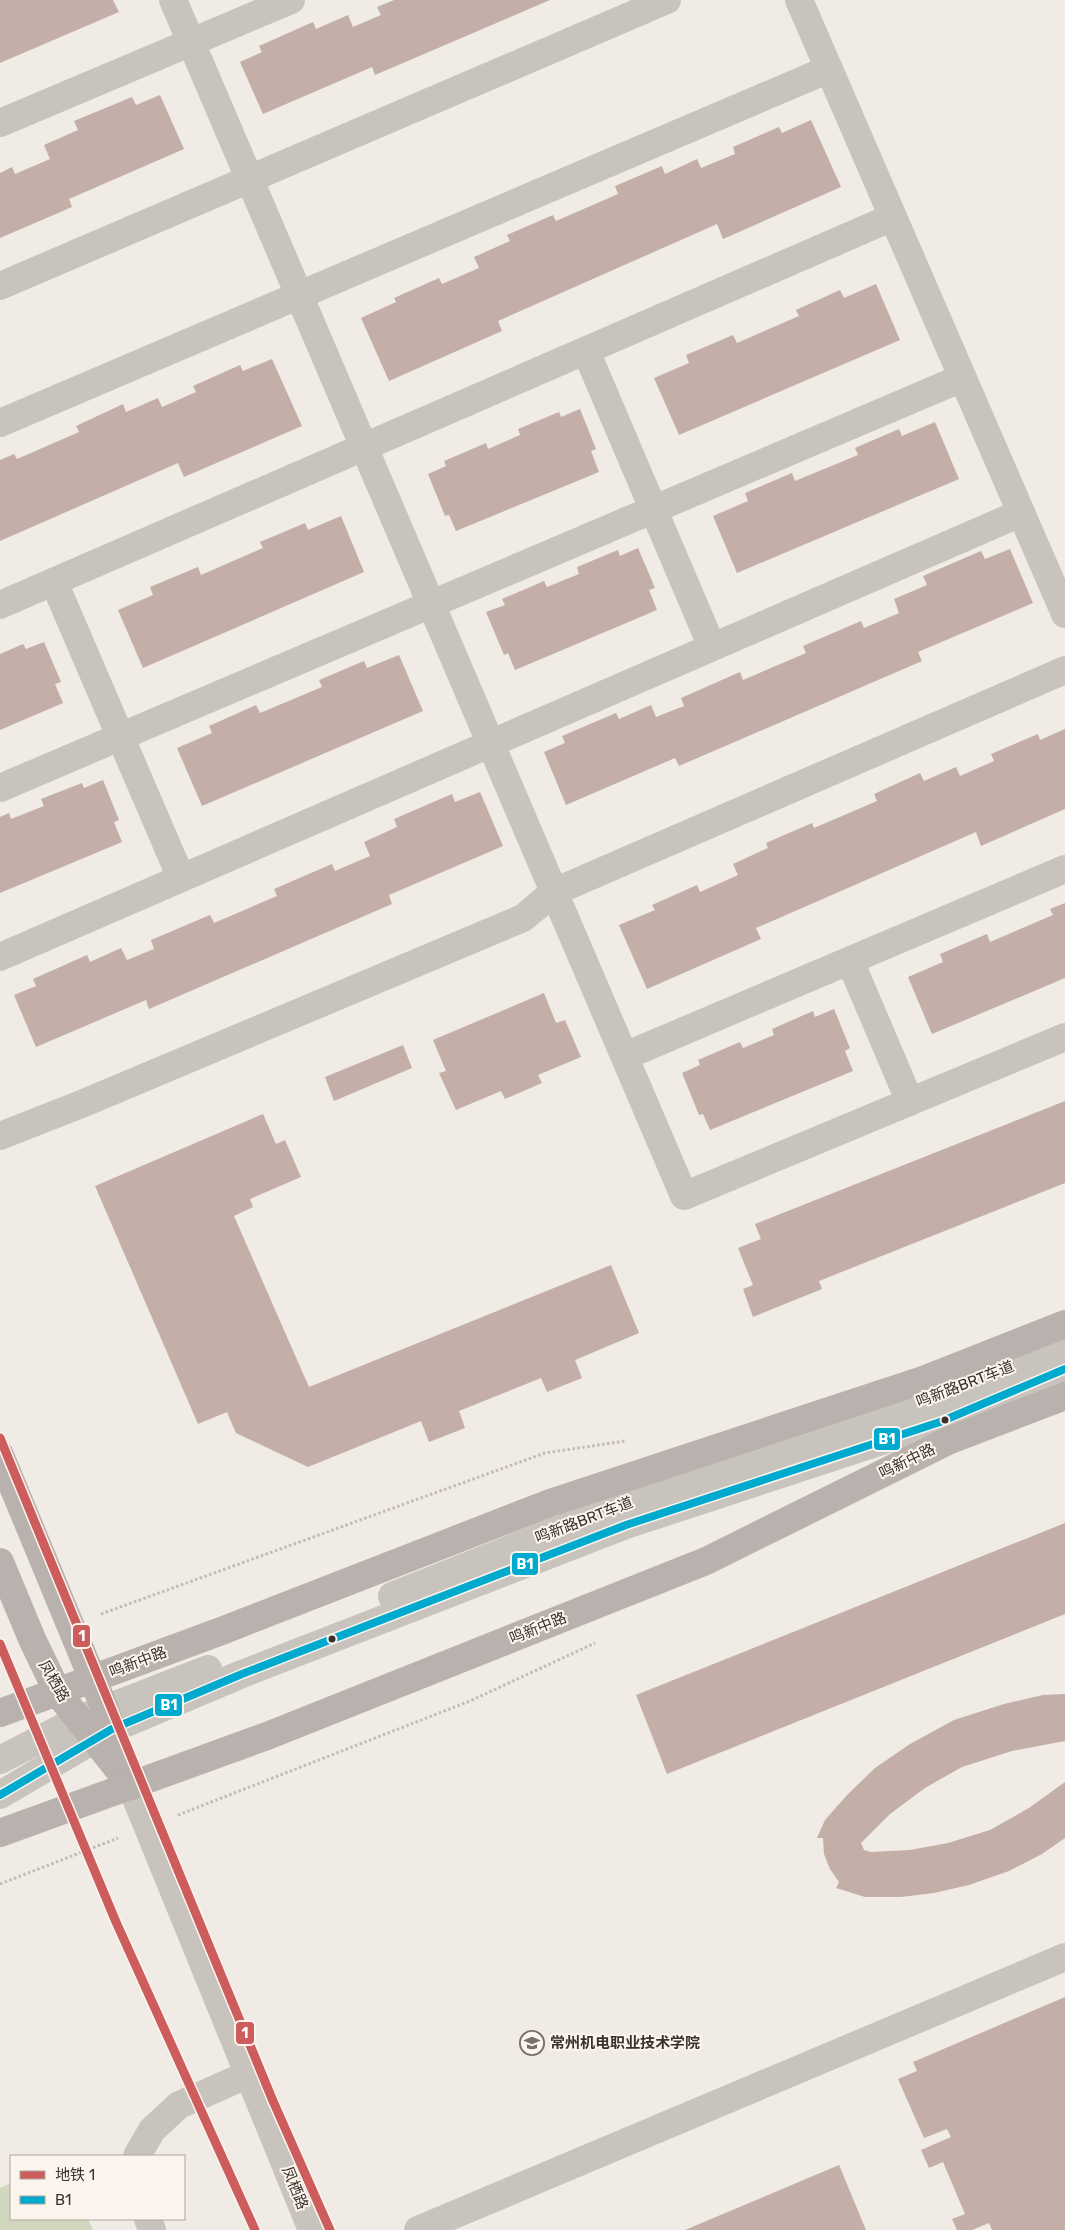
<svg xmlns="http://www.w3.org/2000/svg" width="1065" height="2230" font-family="Rubik,'Noto Sans SC',sans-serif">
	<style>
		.green { fill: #d1d6bf }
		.building { fill: #c3afa7 }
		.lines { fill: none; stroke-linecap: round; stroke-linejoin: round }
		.path { stroke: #c2bbb6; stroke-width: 3; stroke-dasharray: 2.5 2.5; stroke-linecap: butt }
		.minor { stroke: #c9c3be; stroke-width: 28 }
		.major { stroke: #b8b1ad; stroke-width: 28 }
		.bus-1-casing { stroke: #fbf5ee; stroke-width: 11 }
		.bus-1 { stroke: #00a9ce; stroke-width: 8 }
		.metro-1-casing { stroke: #fbf5ee; stroke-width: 12 }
		.metro-1 { stroke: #cd5c5c; stroke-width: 9 }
		.bus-dot { fill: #3b302b; stroke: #fbf5ee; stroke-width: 2 }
		.labels { text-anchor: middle; stroke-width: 4; stroke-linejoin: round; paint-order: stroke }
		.street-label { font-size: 15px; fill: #3b302b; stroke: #fbf5ee }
		.poi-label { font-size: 15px; font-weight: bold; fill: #3b302b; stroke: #fbf5ee; text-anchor: start }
		.line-badge { stroke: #fbf5ee; stroke-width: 2 }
		.badge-label { font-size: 14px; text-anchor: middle; font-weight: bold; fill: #fff }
	</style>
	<rect width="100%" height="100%" fill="#f0ebe5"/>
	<path class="green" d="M 11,2183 L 11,2219 L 88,2219 L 93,2230 L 0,2230 L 0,2188 Z"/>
	<g class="building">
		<path d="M 0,0 L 113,0 L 119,12 L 0,63 Z"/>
		<path d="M 394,0 L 550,0 L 375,75 L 372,67 L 263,114 L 240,62 L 262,52 L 259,46 L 313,22 L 316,29 L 348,15 L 353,27 L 381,15 L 377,7 Z"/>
		<path d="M 160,95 L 184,149 L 69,199 L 72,207 L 0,238 L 0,173 L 12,167 L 15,174 L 50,159 L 44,145 L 78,130 L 74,121 L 132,97 L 136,105 Z"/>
		<path d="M 811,120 L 841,187 L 723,239 L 717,224 L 498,321 L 502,331 L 389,381 L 361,318 L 396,302 L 394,298 L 439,278 L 442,284 L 479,268 L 474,257 L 510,241 L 507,235 L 553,215 L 556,221 L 618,194 L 615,186 L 662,166 L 665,174 L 697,159 L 701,168 L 735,154 L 733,147 L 779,127 L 782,133 Z"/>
		<path d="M 876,284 L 900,340 L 679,435 L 654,378 L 689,363 L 686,355 L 733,335 L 737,343 L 799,316 L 796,310 L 840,290 L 844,298 Z"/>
		<path d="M 272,359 L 302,426 L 184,477 L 178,463 L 0,541 L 0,460 L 14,454 L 17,459 L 79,432 L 76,426 L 123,404 L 126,412 L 158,398 L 162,407 L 196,392 L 193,386 L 240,365 L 243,371 Z"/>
		<path d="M 580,409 L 596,449 L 591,451 L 599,472 L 456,531 L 449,515 L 445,516 L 428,474 L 446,466 L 444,461 L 486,443 L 488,449 L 520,435 L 518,429 L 559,412 L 561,417 Z"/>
		<path d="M 935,422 L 959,479 L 737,573 L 713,516 L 748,501 L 745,493 L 792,473 L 795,481 L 858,455 L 855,448 L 899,429 L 902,436 Z"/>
		<path d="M 341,516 L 364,572 L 143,668 L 118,610 L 153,595 L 150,587 L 198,567 L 201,575 L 263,548 L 260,542 L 305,523 L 308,530 Z"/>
		<path d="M 638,548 L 655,588 L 649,590 L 657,610 L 515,670 L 508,653 L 504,655 L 486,612 L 505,605 L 502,599 L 544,581 L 547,587 L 579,574 L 577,567 L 618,550 L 620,556 Z"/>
		<path d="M 1010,549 L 1033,603 L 918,652 L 922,661 L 679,766 L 675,758 L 566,805 L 544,752 L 565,743 L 562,736 L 616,713 L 619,719 L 651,705 L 656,717 L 684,706 L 681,698 L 740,672 L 743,680 L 806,653 L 803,646 L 861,621 L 864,628 L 899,613 L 894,599 L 927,585 L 923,576 L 981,551 L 985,559 Z"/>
		<path d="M 44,642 L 61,682 L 55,684 L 63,703 L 0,730 L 0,654 L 23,644 L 26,649 Z"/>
		<path d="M 399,655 L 423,711 L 202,806 L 177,748 L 212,733 L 209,726 L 256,705 L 260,713 L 322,687 L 319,680 L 364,661 L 367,668 Z"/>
		<path d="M 1065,729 L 1065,809 L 981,846 L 976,832 L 756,928 L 761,939 L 647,989 L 619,925 L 655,910 L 652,905 L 697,885 L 700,892 L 738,875 L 733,864 L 768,848 L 766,843 L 812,823 L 814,828 L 877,801 L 874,794 L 920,773 L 924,781 L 956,767 L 960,776 L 994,761 L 991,754 L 1038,734 L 1040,740 Z"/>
		<path d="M 103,780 L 119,820 L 114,822 L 122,842 L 0,893 L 0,817 L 9,813 L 11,819 L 44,806 L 41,799 L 82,783 L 84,788 Z"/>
		<path d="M 480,792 L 503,846 L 389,895 L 392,904 L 149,1009 L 146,1000 L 36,1047 L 14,995 L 36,986 L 33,979 L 87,955 L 90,962 L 121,948 L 127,960 L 154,949 L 151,940 L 210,915 L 214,923 L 277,896 L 274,889 L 332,864 L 335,871 L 370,856 L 364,842 L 397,827 L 394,819 L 452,794 L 455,802 Z"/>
		<path d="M 1065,903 L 1065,978 L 932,1034 L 908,977 L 943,962 L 940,954 L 987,934 L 990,942 L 1053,915 L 1050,909 Z"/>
		<path d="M 544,993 L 556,1023 L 565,1020 L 581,1057 L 538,1075 L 542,1083 L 505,1099 L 501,1091 L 456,1110 L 439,1073 L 446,1071 L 433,1040 Z"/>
		<path d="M 834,1009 L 850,1048 L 845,1051 L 853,1071 L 710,1130 L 703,1114 L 699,1115 L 682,1073 L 700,1065 L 698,1060 L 740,1042 L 743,1048 L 774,1035 L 772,1029 L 813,1011 L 815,1017 Z"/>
		<path d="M 403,1045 L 412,1068 L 334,1101 L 325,1077 Z"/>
		<path d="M 1065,1101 L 1065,1183 L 819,1281 L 822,1289 L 753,1317 L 743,1289 L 753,1285 L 738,1248 L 761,1239 L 755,1224 Z"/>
		<path d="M 263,1114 L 276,1144 L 285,1140 L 301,1177 L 250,1199 L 253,1207 L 234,1216 L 309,1387 L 611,1265 L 639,1333 L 575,1360 L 582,1378 L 547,1392 L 541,1378 L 459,1411 L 465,1428 L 429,1442 L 421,1421 L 308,1467 L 236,1433 L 227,1412 L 198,1424 L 95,1186 Z"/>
		<path d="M 1065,1523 L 1065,1614 L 667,1774 L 636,1695 Z"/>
		<path d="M 1065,1694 L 1065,1741 L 1012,1751 L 962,1767 L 925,1788 L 890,1814 L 861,1843 L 864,1850 L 871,1852 L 910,1850 L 948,1843 L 990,1830 L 1029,1808 L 1065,1782 L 1065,1838 L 1042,1854 L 1009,1871 L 969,1885 L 934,1893 L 901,1897 L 865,1897 L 836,1888 L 839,1882 L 830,1869 L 824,1854 L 823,1838 L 817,1838 L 825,1820 L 847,1795 L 875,1768 L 910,1744 L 954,1720 L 1004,1704 L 1043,1695 Z"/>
		<path d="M 1065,1997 L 1065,2230 L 992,2230 L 989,2223 L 972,2230 L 957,2230 L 952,2219 L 965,2214 L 943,2162 L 929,2168 L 921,2150 L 951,2137 L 947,2129 L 924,2138 L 898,2079 L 917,2071 L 913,2062 Z"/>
		<path d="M 839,2165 L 866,2230 L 685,2230 Z"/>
	</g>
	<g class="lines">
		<g class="path">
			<path d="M 101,1614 L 545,1453 L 625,1441"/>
			<path d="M 178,1815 L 470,1701 L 595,1643"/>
			<path d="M 0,1884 L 118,1838"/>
		</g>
		<g class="minor">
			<path d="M 173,0 L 684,1196 L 1065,1037"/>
			<path d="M 799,0 L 1065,614"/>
			<path d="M 0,123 L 291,0"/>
			<path d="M 0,286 L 667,0"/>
			<path d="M 586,351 L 712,647"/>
			<path d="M 0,423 L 829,69"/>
			<path d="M 54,582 L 181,878"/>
			<path d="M 0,605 L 893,217"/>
			<path d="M 0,788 L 962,378"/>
			<path d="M 0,957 L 1021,513"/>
			<path d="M 850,961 L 910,1102"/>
			<path d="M 625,1056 L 1065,869"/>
			<path d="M 0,1136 L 84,1103 L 523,918 L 554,892 L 1065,670"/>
			<path d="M 392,1596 L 613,1508 L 926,1399 L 1065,1345"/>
			<path d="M 0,1760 L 79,1719 L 208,1669"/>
			<path d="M 131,1786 L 312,2230"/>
			<path d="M 0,1795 L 112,1729 L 242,1674 L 626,1525 L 940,1422 L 1065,1369"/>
			<path d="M 137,2156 L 152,2130 L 179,2105 L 249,2074"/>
			<path d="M 148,2219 L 152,2230"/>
			<path d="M 418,2230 L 1065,1957"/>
		</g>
		<g class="major">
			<path d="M 0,1455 L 105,1709 L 131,1786"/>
			<path d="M 0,1562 L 32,1639 L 58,1693 L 118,1769"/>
			<path d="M 0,1713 L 224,1630 L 550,1503 L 923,1380 L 1065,1324"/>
			<path d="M 0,1833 L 267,1736 L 706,1561 L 948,1441 L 1065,1396"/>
		</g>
		<defs>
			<path id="bus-1" d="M 0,1795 L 112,1729 L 242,1674 L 626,1525 L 940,1422 L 1065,1369"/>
		</defs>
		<use href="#bus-1" class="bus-1-casing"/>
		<use href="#bus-1" class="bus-1"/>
		<defs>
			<g id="metro-1">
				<path d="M 0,1438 L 273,2101 L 330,2230"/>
				<path d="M 0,1644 L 116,1922 L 255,2230"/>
			</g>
		</defs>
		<use href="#metro-1" class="metro-1-casing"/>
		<use href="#metro-1" class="metro-1"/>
	</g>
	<defs>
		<symbol id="university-ring" viewBox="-11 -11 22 22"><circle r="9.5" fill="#fbf5ee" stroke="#7a716c" stroke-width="1.5"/><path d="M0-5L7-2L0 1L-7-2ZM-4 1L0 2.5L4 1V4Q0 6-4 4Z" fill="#7a716c"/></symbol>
	</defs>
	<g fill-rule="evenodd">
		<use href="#university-ring" x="518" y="2029" width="28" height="28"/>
	</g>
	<g class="bus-dot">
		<circle cx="945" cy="1420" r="4.5"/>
		<circle cx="332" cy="1639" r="4.5"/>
	</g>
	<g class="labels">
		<g class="street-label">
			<text transform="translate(965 1384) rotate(-21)" y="5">鸣新路BRT车道</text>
			<text transform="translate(907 1461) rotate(-26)" y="5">鸣新中路</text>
			<text transform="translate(584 1520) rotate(-21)" y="5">鸣新路BRT车道</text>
			<text transform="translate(538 1628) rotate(-22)" y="5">鸣新中路</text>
			<text transform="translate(138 1662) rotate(-21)" y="5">鸣新中路</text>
			<text transform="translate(54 1681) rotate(60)" y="5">凤栖路</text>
			<text transform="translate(295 2188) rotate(68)" y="5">凤栖路</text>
		</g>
		<g class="poi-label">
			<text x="550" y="2048">常州机电职业技术学院</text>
		</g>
	</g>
	<g class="line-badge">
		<rect x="873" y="1427" width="28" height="24" rx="5" fill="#00a9ce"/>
		<rect x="511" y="1552" width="28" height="24" rx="5" fill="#00a9ce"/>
		<rect x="72" y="1624" width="19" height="24" rx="5" fill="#cd5c5c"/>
		<rect x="154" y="1693" width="29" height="24" rx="5" fill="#00a9ce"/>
		<rect x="235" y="2021" width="20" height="24" rx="5" fill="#cd5c5c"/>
	</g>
	<g class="badge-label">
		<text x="887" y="1444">B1</text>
		<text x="525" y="1569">B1</text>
		<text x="82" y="1641">1</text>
		<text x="169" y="1710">B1</text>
		<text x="245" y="2038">1</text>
	</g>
	<rect x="10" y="2155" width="175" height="65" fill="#fbf5ee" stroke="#aea6a0"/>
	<rect x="20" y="2171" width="25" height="8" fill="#cd5c5c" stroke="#aea6a0"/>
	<text x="55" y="2180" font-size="15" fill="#3b302b">地铁 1</text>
	<rect x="20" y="2196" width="25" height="8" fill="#00a9ce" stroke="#aea6a0"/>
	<text x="55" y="2205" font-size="15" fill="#3b302b">B1</text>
</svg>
